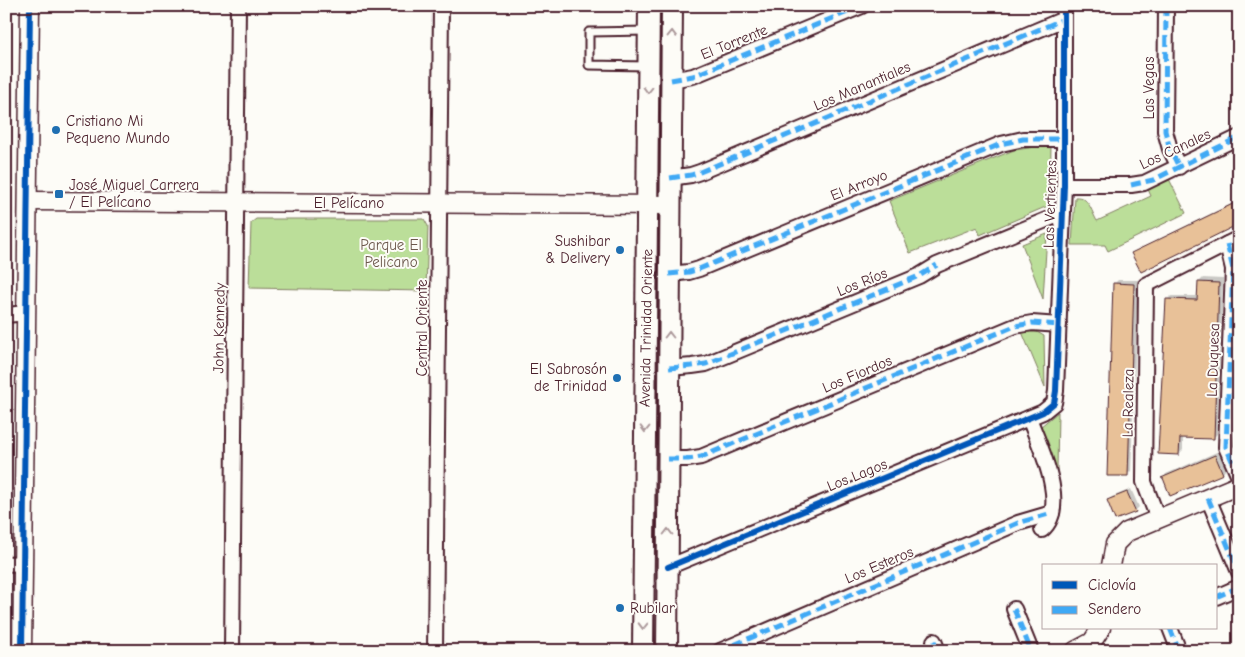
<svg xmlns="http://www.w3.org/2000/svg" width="1245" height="657" font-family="'Comic Neue',sans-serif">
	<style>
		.green { fill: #bbde99; stroke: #827e62 }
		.shadow { fill: #0003 }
		.building { fill: #e8c198; stroke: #4a1f2b }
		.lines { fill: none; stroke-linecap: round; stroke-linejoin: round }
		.service-casing { stroke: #4a1f2b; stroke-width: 11 }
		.minor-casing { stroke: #4a1f2b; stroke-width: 18 }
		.tertiary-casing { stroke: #4a1f2b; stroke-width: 21 }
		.secondary-casing { stroke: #4a1f2b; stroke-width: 24 }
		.service { stroke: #fdfcf7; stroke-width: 7 }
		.minor { stroke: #fdfcf7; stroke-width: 14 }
		.tertiary { stroke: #fdfcf7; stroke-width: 18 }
		.secondary { stroke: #fdfcf7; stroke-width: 20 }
		.quiet { stroke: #3fa9f5; stroke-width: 5; stroke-dasharray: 10 5; stroke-linecap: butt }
		.cycleway-casing { stroke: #fdfcf7; stroke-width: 9 }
		.cycleway { stroke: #0057b8; stroke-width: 6 }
		.oneway { stroke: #ac999b }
		.poi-dot { fill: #1f6fb2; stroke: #fdfcf7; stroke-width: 2 }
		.labels { text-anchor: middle; stroke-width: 4; stroke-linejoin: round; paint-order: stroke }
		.street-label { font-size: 15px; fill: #4a1f2b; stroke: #fdfcf7 }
		.poi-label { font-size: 15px; fill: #4a1f2b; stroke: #fdfcf7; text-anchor: start }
		.park-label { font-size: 15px; fill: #6c584c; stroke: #fdfcf7 }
	</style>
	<rect width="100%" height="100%" fill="#fdfcf7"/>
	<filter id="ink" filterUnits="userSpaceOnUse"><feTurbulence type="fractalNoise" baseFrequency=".02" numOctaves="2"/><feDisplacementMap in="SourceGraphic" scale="10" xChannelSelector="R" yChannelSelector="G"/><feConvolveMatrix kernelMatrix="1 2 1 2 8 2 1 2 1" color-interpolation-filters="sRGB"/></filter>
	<g filter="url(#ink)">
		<g class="green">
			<path d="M 1051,145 L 1050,205 L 980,235 L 977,227 L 910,253 L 889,201 L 1014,150 Z"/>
			<path d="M 1168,177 L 1186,213 L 1108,251 L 1105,245 L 1072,245 L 1075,197 C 1089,196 1091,211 1097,221 L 1151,196 L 1147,187 Z"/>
			<path d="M 256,219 L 424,219 L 428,226 L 426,291 L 249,288 L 251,223 Z"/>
			<path d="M 1047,234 L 1043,299 L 1022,244 Z"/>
			<path d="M 1022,332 L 1037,332 L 1044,336 L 1045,387 Z"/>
			<path d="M 1058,412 L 1057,471 L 1040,427 Z"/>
		</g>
		<g class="shadow">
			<path d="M 1239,200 L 1239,222 L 1133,254 L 1137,250 Z"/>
			<path d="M 1203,278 L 1223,279 L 1217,434 L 1213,438 L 1183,437 L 1183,450 L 1179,454 L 1167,300 L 1171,296 L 1199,296 L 1199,282 Z"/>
			<path d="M 1118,280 L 1138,280 L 1131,471 L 1127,475 L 1114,284 Z"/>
			<path d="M 1219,451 L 1226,469 L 1223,473 L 1171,494 L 1164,477 L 1166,474 Z"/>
			<path d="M 1131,489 L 1139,507 L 1135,511 L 1108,501 L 1112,497 Z"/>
		</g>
		<g class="building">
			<path d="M 1239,201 L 1239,224 L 1141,272 L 1131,253 Z"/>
			<path d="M 1198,282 L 1219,283 L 1214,439 L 1180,438 L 1179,455 L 1158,454 L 1166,299 L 1197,300 Z"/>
			<path d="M 1113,283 L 1134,284 L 1128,476 L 1107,476 Z"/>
			<path d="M 1215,455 L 1223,474 L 1170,496 L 1163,478 L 1161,478 Z"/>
			<path d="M 1127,492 L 1136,512 L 1115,520 L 1107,500 Z"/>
		</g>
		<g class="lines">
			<defs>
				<path id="service" d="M 648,31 L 589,32 L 589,65 L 648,66"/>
				<g id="minor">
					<path d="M 1166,6 L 1165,131 L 1170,149 L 1179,167"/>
					<path d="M 671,80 L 693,76 L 862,6"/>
					<path d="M 670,178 L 691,175 L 700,172 L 1064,19"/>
					<path d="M 1064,185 L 1131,185 L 1144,183 L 1239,137"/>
					<path d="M 1227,244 L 1233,269 L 1226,447 L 1239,477"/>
					<path d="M 669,274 L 689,272 L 699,269 L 1001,144 L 1023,139 L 1064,139"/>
					<path d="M 6,315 L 27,313"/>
					<path d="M 669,368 L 692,366 L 706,364 L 919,276 L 937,265 L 1063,213"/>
					<path d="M 1029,418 C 1039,445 1070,506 1042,530"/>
					<path d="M 668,459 L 688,459 L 701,457 L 1015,326 L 1032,323 L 1059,325"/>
					<path d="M 1208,498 L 1239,572"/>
					<path d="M 1158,519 L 1144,482 L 1146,285 L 1239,238"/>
					<path d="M 6,564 L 23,563"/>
					<path d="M 668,567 L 1043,412 L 1054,403 L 1056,391 L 1064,185 L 1064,6"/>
					<path d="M 1216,597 L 1239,587"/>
					<path d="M 1014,609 L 1031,651"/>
					<path d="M 1170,628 L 1179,651"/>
					<path d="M 934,641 L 938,651"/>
					<path d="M 232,651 L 238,6"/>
					<path d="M 435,651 L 441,6"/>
					<path d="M 720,651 L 1018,523 L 1052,513"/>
				</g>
				<g id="tertiary">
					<path d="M 29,201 L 670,205"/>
					<path d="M 1111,566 L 1115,544 L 1127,532 L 1239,485"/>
					<path d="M 22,651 L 30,6"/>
					<path d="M 1075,651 L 1092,642 L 1101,628"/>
				</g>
				<g id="secondary">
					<path d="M 643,651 L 649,6"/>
					<path d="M 667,651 L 672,6"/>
				</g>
			</defs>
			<use href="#service" class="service-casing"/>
			<use href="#minor" class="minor-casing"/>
			<use href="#tertiary" class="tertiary-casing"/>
			<use href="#secondary" class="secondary-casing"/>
			<use href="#service" class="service"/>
			<use href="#minor" class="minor"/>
			<use href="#tertiary" class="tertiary"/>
			<use href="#secondary" class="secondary"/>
			<g class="quiet">
				<path d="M 1166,6 L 1165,131 L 1170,149 L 1179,167"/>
				<path d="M 671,80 L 693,76 L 862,6"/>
				<path d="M 670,178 L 691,175 L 700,172 L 1064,19"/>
				<path d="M 1131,185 L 1153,180 L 1239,137"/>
				<path d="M 1227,244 L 1233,269 L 1226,447 L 1239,477"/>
				<path d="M 669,274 L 689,272 L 699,269 L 1001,144 L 1023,139 L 1064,139"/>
				<path d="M 669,368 L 692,366 L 706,364 L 919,276 L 937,265"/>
				<path d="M 668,459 L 688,459 L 701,457 L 1015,326 L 1032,323 L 1059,325"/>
				<path d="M 1208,498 L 1239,572"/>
				<path d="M 1216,597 L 1239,587"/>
				<path d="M 1014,609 L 1031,651"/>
				<path d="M 1170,628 L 1179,651"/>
				<path d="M 934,641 L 938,651"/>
				<path d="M 1080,649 L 1081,651"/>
				<path d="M 720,651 L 1018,523 L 1052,513"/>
			</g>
			<defs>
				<g id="cycleway">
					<path d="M 668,567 L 1043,412 L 1054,403 L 1056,391 L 1064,185 L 1064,6"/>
					<path d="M 22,651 L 30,6"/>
				</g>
			</defs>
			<use href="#cycleway" class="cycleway-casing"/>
			<use href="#cycleway" class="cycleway"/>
		</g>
		<defs><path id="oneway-chevron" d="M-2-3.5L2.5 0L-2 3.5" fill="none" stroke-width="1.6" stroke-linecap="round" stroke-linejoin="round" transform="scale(1.25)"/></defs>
		<g class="oneway">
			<use href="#oneway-chevron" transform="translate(672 34) rotate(-89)"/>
			<use href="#oneway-chevron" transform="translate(648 90) rotate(91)"/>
			<use href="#oneway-chevron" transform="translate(669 335) rotate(-90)"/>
			<use href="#oneway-chevron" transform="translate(645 429) rotate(91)"/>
			<use href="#oneway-chevron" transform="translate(668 532) rotate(-90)"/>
			<use href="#oneway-chevron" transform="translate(643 626) rotate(91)"/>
		</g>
	</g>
	<g class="poi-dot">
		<circle cx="56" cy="130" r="5"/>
		<rect x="54" y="189" width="10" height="10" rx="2.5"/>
		<circle cx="620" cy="250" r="5"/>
		<circle cx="617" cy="378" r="5"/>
		<circle cx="620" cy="608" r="5"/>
	</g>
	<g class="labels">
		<g class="street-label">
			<text transform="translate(734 42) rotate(-22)" y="5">El Torrente</text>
			<text transform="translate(862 86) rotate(-23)" y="5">Los Manantiales</text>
			<text transform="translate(1149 88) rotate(-90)" y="5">Las Vegas</text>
			<text transform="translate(1175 149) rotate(-25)" y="5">Los Canales</text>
			<text transform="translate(859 185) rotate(-22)" y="5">El Arroyo</text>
			<text x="349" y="208">El Pelícano</text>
			<text transform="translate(1050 204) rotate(-88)" y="5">Las Vertientes</text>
			<text transform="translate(862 282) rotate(-22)" y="5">Los Ríos</text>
			<text transform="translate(219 328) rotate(-89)" y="5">John Kennedy</text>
			<text transform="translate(422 328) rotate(-90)" y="5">Central Oriente</text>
			<text transform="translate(646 328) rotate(-89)" y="5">Avenida Trinidad Oriente</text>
			<text transform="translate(1213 360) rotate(-88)" y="5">La Duquesa</text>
			<text transform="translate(857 374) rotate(-23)" y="5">Los Fiordos</text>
			<text transform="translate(1128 403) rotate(-89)" y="5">La Realeza</text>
			<text transform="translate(857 475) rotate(-22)" y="5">Los Lagos</text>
			<text transform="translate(879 565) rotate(-23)" y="5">Los Esteros</text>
		</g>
		<g class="poi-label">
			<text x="66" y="126">Cristiano Mi<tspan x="66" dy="17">Pequeno Mundo</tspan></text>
			<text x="69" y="190">José Miguel Carrera<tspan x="69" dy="17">/ El Pelícano</tspan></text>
			<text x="610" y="246" text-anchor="end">Sushibar<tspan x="610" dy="17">&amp; Delivery</tspan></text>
			<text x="607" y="374" text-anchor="end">El Sabrosón<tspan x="607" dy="17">de Trinidad</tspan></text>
			<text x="630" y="613">Rubilar</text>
		</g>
		<g class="park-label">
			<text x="391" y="250">Parque El<tspan x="391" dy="17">Pelicano</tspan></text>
		</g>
	</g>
	<rect width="1245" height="657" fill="none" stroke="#fdfcf7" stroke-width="25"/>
	<rect x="12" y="12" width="1220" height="632" fill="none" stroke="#4a1f2b" stroke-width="2" filter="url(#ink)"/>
	<rect x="1042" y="564" width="175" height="65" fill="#fdfcf7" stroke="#b5a4a5"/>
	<rect x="1052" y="581" width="25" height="8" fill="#0057b8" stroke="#b5a4a5"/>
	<text x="1088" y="590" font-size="15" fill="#4a1f2b">Ciclovía</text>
	<rect x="1052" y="606" width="25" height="8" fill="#3fa9f5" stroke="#b5a4a5"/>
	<text x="1088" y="614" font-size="15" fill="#4a1f2b">Sendero</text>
</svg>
